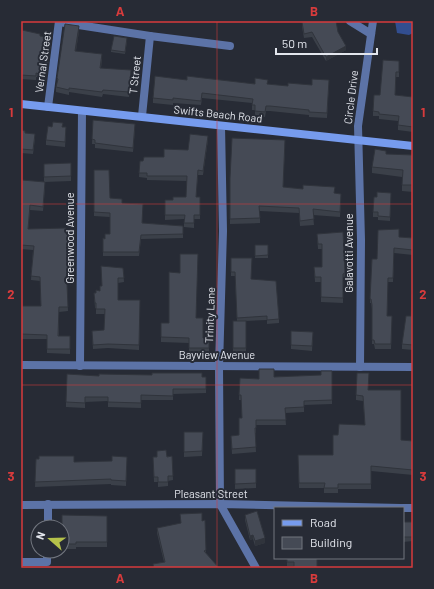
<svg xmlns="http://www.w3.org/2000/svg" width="434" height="589" font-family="Barlow,sans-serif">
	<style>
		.green { fill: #324e90 }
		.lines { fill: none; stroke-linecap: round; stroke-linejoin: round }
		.street { stroke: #5c73a7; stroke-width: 8 }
		.secondary { stroke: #769bed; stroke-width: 8 }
		.wall { fill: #3b4049 }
		.shaded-wall { fill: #30343c }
		.building { fill: #454a55; stroke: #30343c }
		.grid { fill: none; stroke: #d73b3c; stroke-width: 1; stroke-opacity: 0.55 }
		.labels { text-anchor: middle; stroke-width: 4; stroke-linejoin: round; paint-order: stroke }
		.street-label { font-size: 11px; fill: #e3e6ed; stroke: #272b35 }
		.neatline { fill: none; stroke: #d73b3c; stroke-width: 1.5 }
		.grid-label { font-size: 13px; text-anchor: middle; font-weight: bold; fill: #d73b3c }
	</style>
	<rect width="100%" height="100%" fill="#272b35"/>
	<path class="green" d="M 395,21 L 413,21 L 413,33 L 409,35 L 397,33 Z"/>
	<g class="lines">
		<g class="street">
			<path d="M 350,21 L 371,34"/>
			<path d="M 59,22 L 150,36 L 142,116"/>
			<path d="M 150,36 L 230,46"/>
			<path d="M 48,107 L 59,21"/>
			<path d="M 221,126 L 223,231 L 219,366 L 220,504 L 256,568"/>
			<path d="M 21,365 L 413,367"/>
			<path d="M 80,366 L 82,111"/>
			<path d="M 360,367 L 361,240 L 358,126 L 373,21"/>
			<path d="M 21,505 L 220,504 L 401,508"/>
			<path d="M 403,508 L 413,508"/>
			<path d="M 48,527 L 48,504"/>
			<path d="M 21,562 L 47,562 L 47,551"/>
		</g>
		<path class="secondary" d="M 21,104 L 413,146"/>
	</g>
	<g class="wall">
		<path d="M 302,22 L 338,32 L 346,50 L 326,61 L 312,37 L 304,38 L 302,27 Z"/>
		<path d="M 79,31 L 76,51 L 102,59 L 101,68 L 131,75 L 129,97 L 103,94 L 102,97 L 69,92 L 69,95 L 56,92 L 56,87 L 57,83 L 57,78 Z"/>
		<path d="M 40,36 L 51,42 L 46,80 L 36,77 L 36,80 L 21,79 L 21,37 Z"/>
		<path d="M 127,41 L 125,54 L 111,52 L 111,50 Z"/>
		<path d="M 399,61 L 399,77 L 396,77 L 395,95 L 413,97 L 413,132 L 398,130 L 398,121 L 379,119 L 379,116 L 373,116 L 373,111 Z"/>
		<path d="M 187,80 L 255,84 L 268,84 L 288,86 L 312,85 L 329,80 L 327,118 L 309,117 L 309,115 L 270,111 L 266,111 L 265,117 L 255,115 L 255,110 L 252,110 L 252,103 L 202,98 L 201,105 L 173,103 L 173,105 L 153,103 L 153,98 Z"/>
		<path d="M 93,120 L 135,129 L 133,152 L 95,148 L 95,144 L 92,144 Z"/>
		<path d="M 63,127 L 66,132 L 65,147 L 46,145 L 46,140 Z"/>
		<path d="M 21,130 L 25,133 L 35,138 L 33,154 L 21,153 Z"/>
		<path d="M 208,140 L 203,175 L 198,175 L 196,197 L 200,197 L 200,219 L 194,219 L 194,228 L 184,227 L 184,219 L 165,220 L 165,200 L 173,200 L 186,197 L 187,181 L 147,180 L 147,178 L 139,177 L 140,161 L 143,161 L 164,157 L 188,150 Z"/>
		<path d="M 285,146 L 283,187 L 335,193 L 341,199 L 340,217 L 313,215 L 314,225 L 300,226 L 299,213 L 260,211 L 260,223 L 230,224 L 230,178 Z"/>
		<path d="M 386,154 L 413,155 L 413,192 L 402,191 L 402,177 L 372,173 L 372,167 Z"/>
		<path d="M 71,163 L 71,181 L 44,182 L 44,164 Z"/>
		<path d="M 94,170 L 110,198 L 122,203 L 143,223 L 183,226 L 183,238 L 141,239 L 139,256 L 103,256 L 103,238 L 105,239 L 110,234 L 110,217 L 94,216 Z"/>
		<path d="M 45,187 L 43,211 L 30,210 L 28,229 L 67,286 L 68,311 L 59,312 L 59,336 L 70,336 L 70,354 L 47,353 L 47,339 L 21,339 L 21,316 L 41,306 L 40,281 L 31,280 L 33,250 L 21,249 L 21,192 Z"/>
		<path d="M 391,193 L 390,221 L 378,220 L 378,217 L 373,217 L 373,212 L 377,197 Z"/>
		<path d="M 343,232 L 345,278 L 343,278 L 343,303 L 321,302 L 321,282 L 315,282 L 314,267 L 322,267 L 322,249 L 318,249 L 317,234 Z"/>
		<path d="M 399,237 L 413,238 L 413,255 L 394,253 L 393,282 L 388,282 L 387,316 L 392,316 L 391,349 L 375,349 L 374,344 L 372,344 L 372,309 L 371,303 L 370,303 L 372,259 L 377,259 Z"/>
		<rect x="255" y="245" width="13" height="13"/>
		<path d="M 231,258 L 251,279 L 279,319 L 279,323 L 267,324 L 267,320 L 244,321 L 246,321 L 246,353 L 233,353 L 233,321 L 237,321 L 235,276 L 231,276 Z"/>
		<path d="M 123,268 L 124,282 L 118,283 L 118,300 L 140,300 L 139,350 L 108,348 L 93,349 L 92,331 L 104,330 L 105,314 L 96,314 L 96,308 L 95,308 L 94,293 L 96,293 L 100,291 L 102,286 Z"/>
		<path d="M 413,294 L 413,350 L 402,349 L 402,344 L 411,316 Z"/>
		<path d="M 197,318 L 203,338 L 209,338 L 209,353 L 189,353 L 189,343 L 161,342 L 161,323 L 169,323 Z"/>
		<path d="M 291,331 L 313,332 L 312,351 L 291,349 Z"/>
		<path d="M 332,371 L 332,404 L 304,405 L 304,412 L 285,413 L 286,425 L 256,425 L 256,433 L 255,433 L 256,452 L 232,454 L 231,436 L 239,435 L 242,418 L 241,400 L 239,400 L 240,378 L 259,379 L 274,377 L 321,375 Z"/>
		<path d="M 99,376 L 206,377 L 206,393 L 173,394 L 173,400 L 141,400 L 141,408 L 108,407 L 108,401 L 85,402 L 85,408 L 66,407 L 66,402 Z"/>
		<path d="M 368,390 L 401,440 L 413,441 L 413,475 L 371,471 L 371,489 L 338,489 L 338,493 L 324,493 L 324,488 L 299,488 L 298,455 L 333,455 L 338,435 L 365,425 L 363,401 L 356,400 L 356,395 Z"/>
		<path d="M 184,432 L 203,432 L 202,456 L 184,457 Z"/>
		<path d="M 172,456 L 173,480 L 168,481 L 168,486 L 158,487 L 158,482 L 154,482 L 153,457 Z"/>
		<path d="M 127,457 L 126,486 L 111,485 L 111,484 L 35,487 L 36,459 L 74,462 L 112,461 Z"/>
		<path d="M 235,469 L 256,469 L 256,488 L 235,489 Z"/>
		<path d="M 245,515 L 265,543 L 255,546 L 253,539 L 250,540 L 245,520 Z"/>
		<path d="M 107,516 L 107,547 L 76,547 L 76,549 L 62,549 L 62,527 Z"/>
		<path d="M 202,521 L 206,553 L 219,568 L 153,568 L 153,564 L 164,562 L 157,533 L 157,528 Z"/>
		<path d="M 403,522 L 413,522 L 413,541 L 403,542 Z"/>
		<path d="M 287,558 L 317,568 L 294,568 L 294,566 L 287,566 Z"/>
	</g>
	<g class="shaded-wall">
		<path d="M 79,26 L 79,31 L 75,56 L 75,51 Z"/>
		<path d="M 51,38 L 51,42 L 46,80 L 46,76 Z"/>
		<path d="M 346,46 L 346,50 L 326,61 L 326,57 Z"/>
		<path d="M 135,124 L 135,129 L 133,152 L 133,148 Z"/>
		<path d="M 208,136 L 208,140 L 203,175 L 203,171 Z"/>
		<path d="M 253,535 L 253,539 L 250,540 L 250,536 Z"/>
		<path d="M 265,538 L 265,543 L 255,546 L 255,541 Z"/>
	</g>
	<g class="building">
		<path d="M 314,21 L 336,21 L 338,32 L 346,46 L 326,57 L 312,32 L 304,34 L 302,22 Z"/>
		<path d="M 65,24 L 79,26 L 75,51 L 102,54 L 100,68 L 131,70 L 129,92 L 103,90 L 102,92 L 69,88 L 69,90 L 56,87 L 58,79 L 57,78 Z"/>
		<path d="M 22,30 L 40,34 L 40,36 L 51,38 L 46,76 L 36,73 L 36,76 L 21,75 L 21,37 Z"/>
		<path d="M 114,36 L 127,38 L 125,52 L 111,50 Z"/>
		<path d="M 383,60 L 399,61 L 399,72 L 396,72 L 395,95 L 413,97 L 413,127 L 398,125 L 399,116 L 379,114 L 379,112 L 373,111 L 374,95 L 380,95 Z"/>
		<path d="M 155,76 L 187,80 L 187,76 L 195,77 L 255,84 L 255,78 L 268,80 L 267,84 L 288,86 L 288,83 L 312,85 L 312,79 L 329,80 L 327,113 L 309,112 L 309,110 L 270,106 L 266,106 L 265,112 L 255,111 L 255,105 L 252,105 L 253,99 L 202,93 L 201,101 L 173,98 L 173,100 L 153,98 Z"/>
		<path d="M 93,120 L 135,124 L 133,148 L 95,143 L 95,140 L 92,139 Z"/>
		<path d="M 53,122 L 63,123 L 62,127 L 66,127 L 65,142 L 46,140 L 48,126 L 52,127 Z"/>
		<path d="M 21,130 L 25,131 L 25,133 L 35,134 L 33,150 L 21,149 Z"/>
		<path d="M 190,134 L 208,136 L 203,171 L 198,170 L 196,197 L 200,197 L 200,215 L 194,215 L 194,223 L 184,223 L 185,215 L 165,215 L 165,200 L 173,200 L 173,197 L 186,197 L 187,176 L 147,176 L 147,173 L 139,173 L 140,161 L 143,161 L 144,157 L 164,157 L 164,149 L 188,150 Z"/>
		<path d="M 232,138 L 285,140 L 283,187 L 303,189 L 303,185 L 335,187 L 334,193 L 341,194 L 340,212 L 313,209 L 314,219 L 300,221 L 299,208 L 259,206 L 260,218 L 230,219 L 230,178 Z"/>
		<path d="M 375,149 L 386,151 L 386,154 L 413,155 L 413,185 L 402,185 L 403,170 L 372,167 Z"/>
		<path d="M 71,163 L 71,176 L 44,177 L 44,164 Z"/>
		<path d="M 94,170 L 109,170 L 110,198 L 122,199 L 122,203 L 143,204 L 142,223 L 183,226 L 183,234 L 141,235 L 139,252 L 103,252 L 103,238 L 105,239 L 105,234 L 110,234 L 110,213 L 94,212 Z"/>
		<path d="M 22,180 L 45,182 L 43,207 L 30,205 L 28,229 L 66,228 L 66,234 L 70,234 L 67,284 L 68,307 L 59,307 L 58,336 L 70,336 L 70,349 L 47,349 L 47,335 L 21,334 L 22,306 L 41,306 L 40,277 L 31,276 L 34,246 L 21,245 L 21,192 Z"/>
		<path d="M 377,192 L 391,193 L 390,217 L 378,216 L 378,212 L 373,212 L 374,197 L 377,197 Z"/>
		<path d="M 399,229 L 399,237 L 413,238 L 413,250 L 394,248 L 393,278 L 388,278 L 387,316 L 392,316 L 391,344 L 375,344 L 374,340 L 372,340 L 372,305 L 371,299 L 370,299 L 372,259 L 377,259 L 378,230 Z"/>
		<path d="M 343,232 L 345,273 L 343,274 L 343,298 L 321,297 L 321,277 L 315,277 L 314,267 L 322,267 L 322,244 L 318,244 L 317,234 Z"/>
		<path d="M 255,245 L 268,245 L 268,255 L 255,256 Z"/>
		<path d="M 180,254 L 198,254 L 196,318 L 203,318 L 203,338 L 209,338 L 209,348 L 189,348 L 189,338 L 161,337 L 161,323 L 169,323 L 169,272 L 180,273 Z"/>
		<path d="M 231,258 L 252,258 L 251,279 L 276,281 L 279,319 L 267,320 L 267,316 L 237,318 L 235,272 L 231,272 Z"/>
		<path d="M 101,266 L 123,268 L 124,278 L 118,278 L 118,300 L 140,300 L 139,345 L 108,344 L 93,345 L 92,331 L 104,330 L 105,309 L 96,309 L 96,303 L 95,303 L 94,293 L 96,293 L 96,290 L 100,291 L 100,286 L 102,286 Z"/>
		<path d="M 412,294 L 413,294 L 413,345 L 402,344 L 406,316 L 411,316 Z"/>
		<rect x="233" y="321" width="13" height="27"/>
		<path d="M 291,331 L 313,332 L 312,346 L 291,345 Z"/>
		<path d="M 259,369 L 274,369 L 274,377 L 321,375 L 321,371 L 332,371 L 332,400 L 304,401 L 304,407 L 285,408 L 286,420 L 256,420 L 256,428 L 255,428 L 256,447 L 232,449 L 231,436 L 239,435 L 239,418 L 242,418 L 241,395 L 239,395 L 240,378 L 259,379 Z"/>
		<path d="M 152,373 L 202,373 L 202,377 L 206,377 L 206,389 L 173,389 L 173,396 L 141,395 L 141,403 L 108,402 L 108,397 L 85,397 L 85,403 L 66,402 L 67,374 L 99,376 L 99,374 L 152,375 Z"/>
		<path d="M 357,373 L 369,373 L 368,390 L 401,390 L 401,440 L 413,441 L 413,470 L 371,466 L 371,484 L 338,484 L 338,488 L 324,488 L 325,483 L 299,483 L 298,455 L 333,455 L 333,435 L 338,435 L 339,424 L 365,425 L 363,396 L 356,395 Z"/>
		<path d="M 184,432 L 203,432 L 202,451 L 184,452 Z"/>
		<path d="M 166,450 L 167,457 L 172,456 L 173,476 L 168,476 L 168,482 L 158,482 L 158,477 L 154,477 L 153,457 L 157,457 L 157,451 Z"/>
		<path d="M 39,456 L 74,456 L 74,462 L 112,461 L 112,456 L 127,457 L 126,481 L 111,480 L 111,479 L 35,482 L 36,459 L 39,459 Z"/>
		<path d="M 235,469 L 256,469 L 256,483 L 235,484 Z"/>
		<path d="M 257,511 L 265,538 L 255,541 L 253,535 L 250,536 L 245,515 Z"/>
		<path d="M 202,513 L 202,521 L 205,520 L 206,550 L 204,551 L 219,568 L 154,568 L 153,564 L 165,562 L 157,528 L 181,523 L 180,514 Z"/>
		<path d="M 62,515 L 107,516 L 107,542 L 76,542 L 76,544 L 62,544 Z"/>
		<rect x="403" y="522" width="10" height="15"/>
		<path d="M 287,558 L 317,558 L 317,568 L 313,568 L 314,567 L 294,567 L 294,562 L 287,562 Z"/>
	</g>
	<path class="grid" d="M 217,21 L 217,568M 21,204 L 413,204M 21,385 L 413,385"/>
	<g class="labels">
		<g class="street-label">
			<text transform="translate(43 62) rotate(-82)" y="4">Vernal Street</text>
			<text transform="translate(135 75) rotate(-84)" y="4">T Street</text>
			<text transform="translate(351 97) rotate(-83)" y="4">Circle Drive</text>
			<text transform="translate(218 114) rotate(6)" y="4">Swifts Beach Road</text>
			<text transform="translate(70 238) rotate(-90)" y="4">Greenwood Avenue</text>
			<text transform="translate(349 253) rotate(-90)" y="4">Galavotti Avenue</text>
			<text transform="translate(210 315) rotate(-88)" y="4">Trinity Lane</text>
			<text x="217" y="359">Bayview Avenue</text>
			<text x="211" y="498">Pleasant Street</text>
		</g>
	</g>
	<rect width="434" height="589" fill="none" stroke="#272b35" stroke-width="44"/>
	<rect x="274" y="507" width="130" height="52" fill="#272b35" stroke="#72767f"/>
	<rect x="282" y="520" width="20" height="6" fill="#769bed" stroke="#72767f"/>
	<text x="310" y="527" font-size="12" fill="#e3e6ed">Road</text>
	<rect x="282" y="537" width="20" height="12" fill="#454a55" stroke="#72767f"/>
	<text x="310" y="547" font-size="12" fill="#e3e6ed">Building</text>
	<g transform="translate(50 539) rotate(290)"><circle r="19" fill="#272b35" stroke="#72767f"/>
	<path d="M0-3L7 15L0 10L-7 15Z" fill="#b5c24a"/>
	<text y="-6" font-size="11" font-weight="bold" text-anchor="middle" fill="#e3e6ed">N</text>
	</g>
	<path d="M276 48v6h101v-6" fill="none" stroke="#e3e6ed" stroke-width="2"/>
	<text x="282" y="48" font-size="12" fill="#e3e6ed" stroke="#272b35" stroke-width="3" paint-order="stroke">50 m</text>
	<rect x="22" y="22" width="390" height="545" class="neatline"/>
	<g class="grid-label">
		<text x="120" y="16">A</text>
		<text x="314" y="16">B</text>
		<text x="11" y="117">1</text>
		<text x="423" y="117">1</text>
		<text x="11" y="299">2</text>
		<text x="423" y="299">2</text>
		<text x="11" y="481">3</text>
		<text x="423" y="481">3</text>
		<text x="120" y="583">A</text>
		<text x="314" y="583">B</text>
	</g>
</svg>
